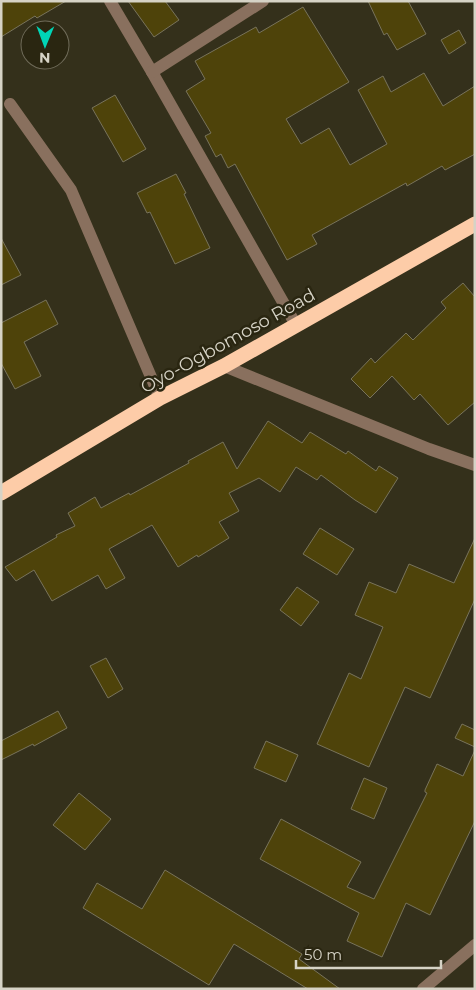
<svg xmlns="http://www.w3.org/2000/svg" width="476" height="990" font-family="Montserrat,sans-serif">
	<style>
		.building { fill: #4e430a; stroke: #78735b }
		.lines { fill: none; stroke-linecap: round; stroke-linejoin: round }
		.minor { stroke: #89705e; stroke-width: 12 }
		.highway { stroke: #fdcca8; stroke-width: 15 }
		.labels { text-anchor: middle; stroke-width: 5; stroke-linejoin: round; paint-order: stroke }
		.street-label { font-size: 18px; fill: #d6d3c6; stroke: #2a2611 }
	</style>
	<rect width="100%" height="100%" fill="#34301b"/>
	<g class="building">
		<path d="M 1,1 L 66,1 L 37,18 L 35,16 L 1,37 Z"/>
		<path d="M 128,1 L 165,1 L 179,20 L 154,37 Z"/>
		<path d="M 368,1 L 408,1 L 426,34 L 397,50 L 387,33 L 384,35 Z"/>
		<path d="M 303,7 L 349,82 L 286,119 L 301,144 L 329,128 L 350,165 L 387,144 L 358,90 L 383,76 L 391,92 L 424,73 L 443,106 L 475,86 L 475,154 L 445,170 L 442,166 L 407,186 L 406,183 L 312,235 L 317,244 L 287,260 L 235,164 L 228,168 L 221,154 L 216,157 L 205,136 L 211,133 L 186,91 L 205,79 L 195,61 L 256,27 L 259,33 Z"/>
		<path d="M 459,30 L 466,43 L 449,54 L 441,40 Z"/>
		<path d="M 115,95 L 146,149 L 123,162 L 92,108 Z"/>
		<path d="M 176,174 L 186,193 L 184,194 L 210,248 L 175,264 L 150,212 L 147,213 L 137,193 Z"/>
		<path d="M 1,238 L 21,275 L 1,285 Z"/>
		<path d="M 463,283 L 475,297 L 475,402 L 448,425 L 420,394 L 414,400 L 392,376 L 370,398 L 351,379 L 371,358 L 375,363 L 406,333 L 413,340 L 446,308 L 441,302 Z"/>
		<path d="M 46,300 L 58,324 L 24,342 L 41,376 L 15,389 L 1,363 L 1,323 Z"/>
		<path d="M 268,421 L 302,443 L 310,432 L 346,454 L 348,451 L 376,471 L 379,466 L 398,478 L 376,513 L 355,500 L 321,475 L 317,480 L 296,467 L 280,492 L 259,478 L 229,493 L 239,511 L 219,522 L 229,538 L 198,557 L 197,555 L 178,567 L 152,525 L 109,549 L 125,578 L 106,589 L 98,575 L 52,601 L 34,570 L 16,581 L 5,567 L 57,537 L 56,535 L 75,526 L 68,513 L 95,497 L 101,508 L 129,493 L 130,495 L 189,463 L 188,461 L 223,442 L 237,469 Z"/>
		<path d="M 320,528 L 354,549 L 337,575 L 303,554 Z"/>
		<path d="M 475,538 L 475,599 L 430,698 L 405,687 L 369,767 L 317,744 L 349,673 L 361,679 L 383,627 L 355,615 L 369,582 L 396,593 L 409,564 L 454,583 Z"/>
		<path d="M 297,587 L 319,602 L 301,626 L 280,610 Z"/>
		<path d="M 106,658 L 123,689 L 108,698 L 90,666 Z"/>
		<path d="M 58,711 L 67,728 L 34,746 L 33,744 L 1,760 L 1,741 Z"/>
		<path d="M 462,724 L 475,730 L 475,747 L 455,738 Z"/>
		<path d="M 266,741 L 298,755 L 286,782 L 254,768 Z"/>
		<path d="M 475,750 L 475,821 L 430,915 L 406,903 L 382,957 L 347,941 L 359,913 L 260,859 L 281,819 L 361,862 L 347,887 L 374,899 L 427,793 L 425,792 L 425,790 L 437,764 L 463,776 Z"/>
		<path d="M 364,778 L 387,788 L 374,819 L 351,809 Z"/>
		<path d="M 79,793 L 111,819 L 85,850 L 53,825 Z"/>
		<path d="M 165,870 L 302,954 L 299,959 L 340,989 L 308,989 L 234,944 L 209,985 L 83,908 L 97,883 L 142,909 Z"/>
	</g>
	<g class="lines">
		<g class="minor">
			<path d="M 110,1 L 152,72 L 296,325"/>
			<path d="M 152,72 L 263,1"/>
			<path d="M 10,104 L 71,190 L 160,398"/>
			<path d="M 224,366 L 429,449 L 475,465"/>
			<path d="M 423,989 L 475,945"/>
		</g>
		<path class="highway" d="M 1,493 L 160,398 L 224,366 L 475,224"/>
	</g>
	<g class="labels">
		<g class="street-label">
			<text transform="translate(228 341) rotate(-29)" y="6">Oyo-Ogbomoso Road</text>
		</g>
	</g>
	<rect width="476" height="990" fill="none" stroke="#d6d3c6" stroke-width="5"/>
	<g transform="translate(45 45) rotate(181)"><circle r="24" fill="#2a2611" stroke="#6f6b59"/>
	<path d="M0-4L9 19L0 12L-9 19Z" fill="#00d5b7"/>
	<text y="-8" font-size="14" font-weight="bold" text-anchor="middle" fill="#d6d3c6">N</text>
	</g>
	<path d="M296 960v8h145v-8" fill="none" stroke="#d6d3c6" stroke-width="2.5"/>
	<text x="304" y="960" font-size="15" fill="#d6d3c6" stroke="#2a2611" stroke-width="4" paint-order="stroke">50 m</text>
</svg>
